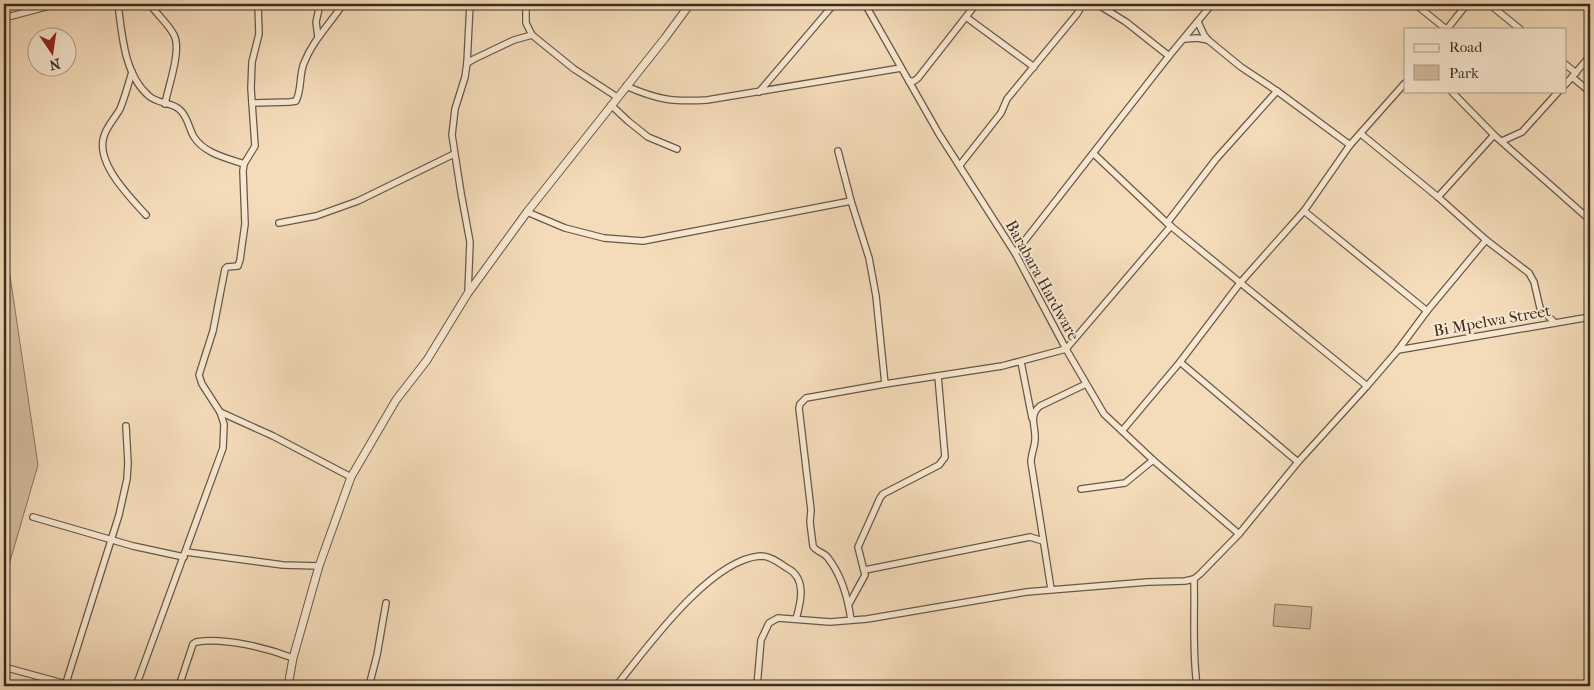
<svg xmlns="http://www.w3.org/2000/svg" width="1594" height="690" font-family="'IM FELL French Canon',serif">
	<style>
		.green { fill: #d4bd9f; stroke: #867560 }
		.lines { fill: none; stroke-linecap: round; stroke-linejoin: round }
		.minor-casing { stroke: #685846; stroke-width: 8 }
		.tertiary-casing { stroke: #685846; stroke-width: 9 }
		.minor { stroke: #f8e8d2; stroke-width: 5.5 }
		.tertiary { stroke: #f8e8d2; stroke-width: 7 }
		.labels { text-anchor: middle; stroke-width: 4; stroke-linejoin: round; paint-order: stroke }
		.street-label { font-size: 16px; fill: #392d20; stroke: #f8e8d2 }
	</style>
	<rect width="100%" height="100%" fill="#f4dbb9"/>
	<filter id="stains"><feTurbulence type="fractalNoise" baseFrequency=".004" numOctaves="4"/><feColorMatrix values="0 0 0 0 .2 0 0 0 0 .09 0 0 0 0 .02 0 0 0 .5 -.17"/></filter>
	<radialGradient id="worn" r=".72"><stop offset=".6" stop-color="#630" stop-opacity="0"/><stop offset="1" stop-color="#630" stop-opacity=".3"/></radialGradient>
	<g class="green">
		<path d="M 4,235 L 38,465 L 4,582 Z"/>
		<path d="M 1275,604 L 1312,607 L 1310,629 L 1273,626 Z"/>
	</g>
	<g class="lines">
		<defs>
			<g id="minor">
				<path d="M 118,4 C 122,34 124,75 149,96 C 158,104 172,102 180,110 C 188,117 189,129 194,137 C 205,154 227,158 244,164"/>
				<path d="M 150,4 C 157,15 168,23 174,35 C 182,50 168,87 165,104"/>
				<path d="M 526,4 L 526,23 L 532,35 L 574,69 L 617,97"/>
				<path d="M 865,4 L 939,134 L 1015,253 L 1066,349 L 1104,414 L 1153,460 L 1239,534"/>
				<path d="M 1097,4 L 1126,22 L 1169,56"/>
				<path d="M 1415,4 L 1446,29"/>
				<path d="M 1489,4 L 1520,29"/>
				<path d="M 966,17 L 1034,67"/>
				<path d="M 4,18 L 57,4"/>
				<path d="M 1198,22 L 1204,35 L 1208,40 L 1241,67 L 1277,91 L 1350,145"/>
				<path d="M 1447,29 L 1467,4"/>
				<path d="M 318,37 L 316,22 L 320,4"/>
				<path d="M 1184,39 L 1197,38 L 1208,40"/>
				<path d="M 467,63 L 474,59 L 514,40 L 532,35"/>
				<path d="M 1565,64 L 1576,73"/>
				<path d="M 132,72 C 128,85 125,97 120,109 C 115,118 107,126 104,136 C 95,163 130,197 146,215"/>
				<path d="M 1572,77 L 1590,92"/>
				<path d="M 909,81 L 914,81 L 918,78 L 976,4"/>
				<path d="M 1565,85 L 1590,56"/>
				<path d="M 626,86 C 658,100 673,102 707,100 L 901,68"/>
				<path d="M 1451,91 L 1494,135 L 1590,220"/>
				<path d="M 759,92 L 834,4"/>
				<path d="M 252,103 L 290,102 L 296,101 C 302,89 299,75 304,63 C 313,40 330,24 343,4"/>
				<path d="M 611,105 L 628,121 L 648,137 L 677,149"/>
				<path d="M 1502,141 L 1522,132 L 1559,91"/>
				<path d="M 838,151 L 851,201 L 869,258 L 876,296 L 885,384"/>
				<path d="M 1094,154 L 1167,223 L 1367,386"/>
				<path d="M 960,165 L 1001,113 L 1007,99 L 1077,14 L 1083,4"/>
				<path d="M 1438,197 L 1494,135"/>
				<path d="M 1304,211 L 1427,311"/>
				<path d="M 527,212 L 565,228 L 604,238 L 643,241 L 851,201"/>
				<path d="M 279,223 L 316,216 L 358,201 L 454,154"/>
				<path d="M 1167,223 L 1216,159 L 1277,91"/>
				<path d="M 1486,240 L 1529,273 L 1534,282 L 1540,308 L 1555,323"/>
				<path d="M 1015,253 L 1169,56 L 1212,4"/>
				<path d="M 468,293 L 470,242 L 461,193 L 452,135 L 455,109 L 465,77 L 467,63 L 470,4"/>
				<path d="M 1398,350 L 1590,317"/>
				<path d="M 1021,362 L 1032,418"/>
				<path d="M 1180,362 L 1298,462"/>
				<path d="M 220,412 L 273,436 L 351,477"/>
				<path d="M 1122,431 L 1180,362 L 1240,283 L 1304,211 L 1350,145 L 1405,83"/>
				<path d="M 1081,489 L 1125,483 L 1153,460"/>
				<path d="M 33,517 L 133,546 L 184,557"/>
				<path d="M 186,552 L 283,565 L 319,566"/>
				<path d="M 865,570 L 1030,537 L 1043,541"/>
				<path d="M 1194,579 C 1195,615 1192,650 1197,686"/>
				<path d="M 1051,589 L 1031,462 C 1031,454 1035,447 1035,439 C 1036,426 1028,416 1040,406 L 1086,384"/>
				<path d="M 849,604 L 865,575 L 858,547 L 880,498 L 883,494 L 939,465 L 945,457 L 938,376"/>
				<path d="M 851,620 C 848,598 842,576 828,558 C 824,552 816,552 813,546 L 810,522 L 811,510 L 799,408 L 800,404 L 806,398 L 885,384 L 1002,366 L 1066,349 L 1171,226"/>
				<path d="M 4,667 L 66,684"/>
				<path d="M 65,686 L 119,515 L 127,479 L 128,463 L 126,426"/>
				<path d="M 136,686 L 223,448 L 224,424 L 220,412 L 202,384 L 199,375 L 213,331 L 225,269 L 227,267 L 238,266 L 240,260 L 245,224 L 243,171 L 244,164 L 255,146 L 251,88 L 252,62 L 259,34 L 258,4"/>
				<path d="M 179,686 L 193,644 L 196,642 C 224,637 267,648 293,658"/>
				<path d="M 369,686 L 377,655 L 386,603"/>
				<path d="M 618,686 L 620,681 C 649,645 710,560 760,556 C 771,556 779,563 787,568 C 807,578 801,602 796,619"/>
				<path d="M 757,686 L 761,640 L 769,623 L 778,618 L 830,622 L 867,619 L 1026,592 L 1148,582 L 1185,581 L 1194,579 L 1200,574 L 1239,534 L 1298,462 L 1367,386 L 1398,350 L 1427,311 L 1486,240 L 1438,197 L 1361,134"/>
			</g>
			<path id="tertiary" d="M 288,686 L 293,658 L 319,566 L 351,477 L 396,400 L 427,360 L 468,293 L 527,212 L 665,38 L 690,4"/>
		</defs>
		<use href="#minor" class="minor-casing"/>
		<use href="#tertiary" class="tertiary-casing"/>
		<use href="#minor" class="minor"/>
		<use href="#tertiary" class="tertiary"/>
	</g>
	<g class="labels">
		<g class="street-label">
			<text transform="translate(1043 280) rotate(61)" y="6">Barabara Hardware</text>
			<text transform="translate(1492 320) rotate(-10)" y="6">Bi Mpelwa Street</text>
		</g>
	</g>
	<rect width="1594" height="690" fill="none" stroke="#f4dbb9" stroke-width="20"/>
	<rect x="5" y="5" width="1584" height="680" fill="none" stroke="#392d20" stroke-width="2.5"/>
	<rect x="10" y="10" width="1574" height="670" fill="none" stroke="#392d20"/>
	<rect x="1404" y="28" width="162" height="65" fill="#f8e8d2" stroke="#ac9d8b"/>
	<rect x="1414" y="44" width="25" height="8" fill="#f8e8d2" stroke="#ac9d8b"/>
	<text x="1449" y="52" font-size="15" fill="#392d20">Road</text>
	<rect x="1414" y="65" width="25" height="15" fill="#d4bd9f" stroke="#ac9d8b"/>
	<text x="1449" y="78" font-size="15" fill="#392d20">Park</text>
	<g transform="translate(52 52) rotate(167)"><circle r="24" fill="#f8e8d2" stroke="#ac9d8b"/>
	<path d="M0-4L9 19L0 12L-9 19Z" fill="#8f2418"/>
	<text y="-8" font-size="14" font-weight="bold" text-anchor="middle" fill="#392d20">N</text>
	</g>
	<rect width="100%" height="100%" filter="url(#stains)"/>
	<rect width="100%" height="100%" fill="url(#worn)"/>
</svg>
